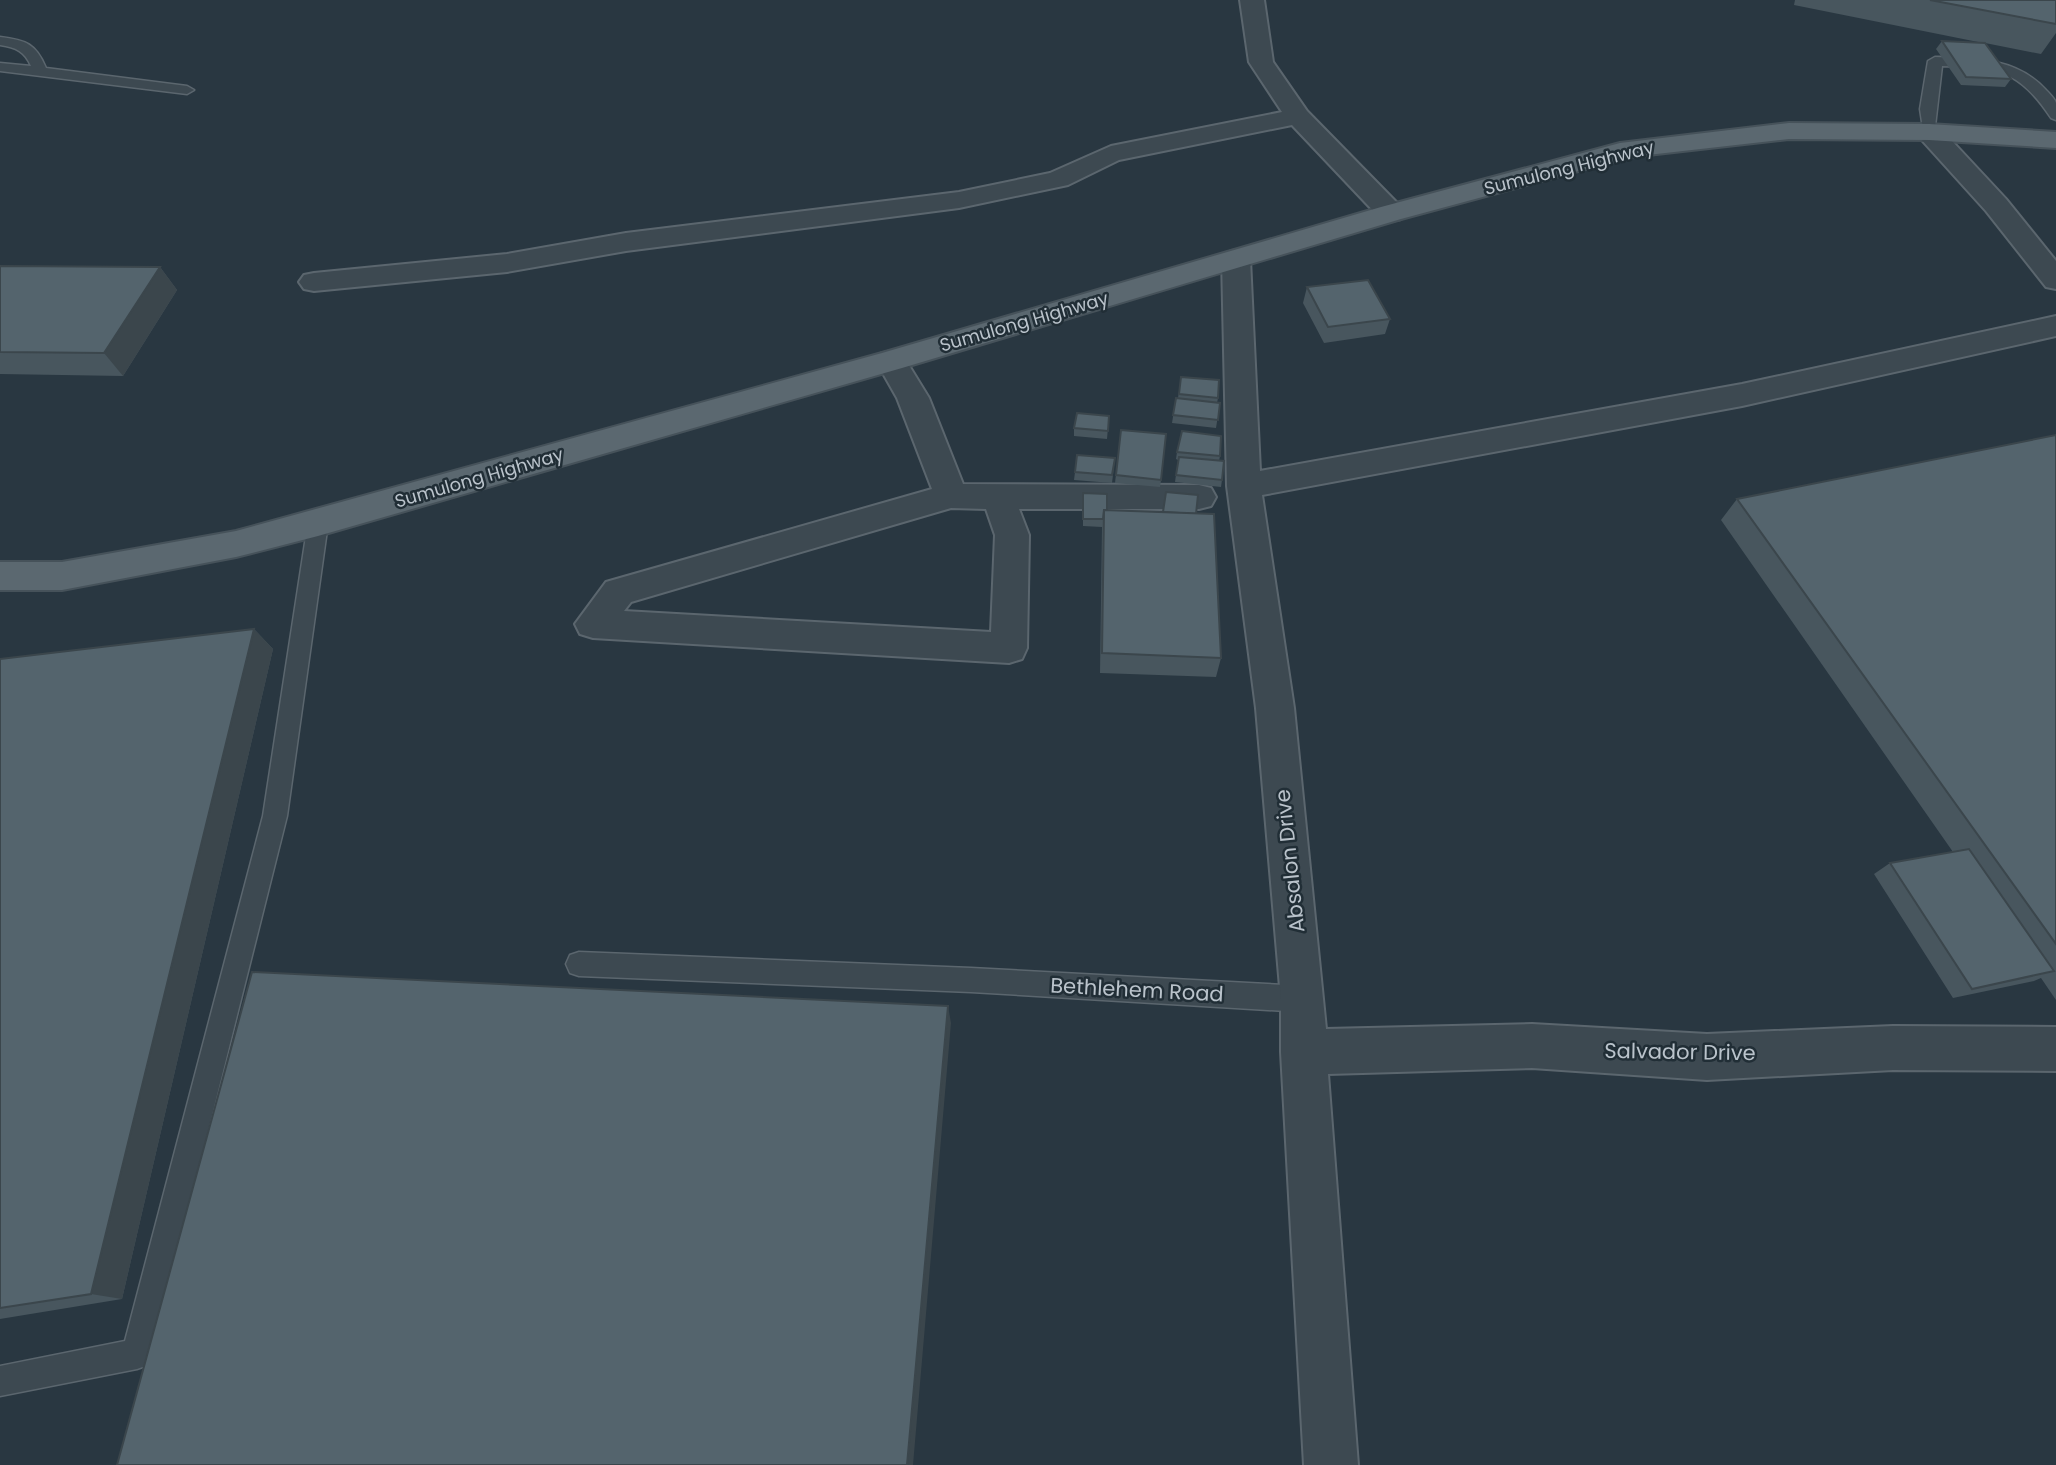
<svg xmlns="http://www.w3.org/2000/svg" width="2056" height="1465" font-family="Poppins,sans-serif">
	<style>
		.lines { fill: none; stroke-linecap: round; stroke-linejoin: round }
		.service-casing { stroke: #5b666e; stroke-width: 3 }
		.minor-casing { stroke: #5b666e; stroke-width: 4 }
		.primary-casing { stroke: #46525a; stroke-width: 4 }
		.service { fill: #3d4951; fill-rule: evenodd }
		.minor { fill: #3d4951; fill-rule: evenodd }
		.primary { fill: #5b6870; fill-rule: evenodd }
		.wall { fill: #48565e }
		.shaded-wall { fill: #3b464c }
		.building { fill: #54646d; stroke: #3b464c; stroke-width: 2 }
		.labels { text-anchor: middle; stroke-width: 5; stroke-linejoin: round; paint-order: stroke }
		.far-street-label { font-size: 18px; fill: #bac3cb; stroke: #212e36 }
		.street-label { font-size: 21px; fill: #bac3cb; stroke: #212e36 }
	</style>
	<rect width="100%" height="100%" fill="#293741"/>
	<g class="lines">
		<defs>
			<g id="service">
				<path d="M 0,37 C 26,40 36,44 46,68 L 187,86 L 194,90 L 187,94 L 0,71 L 0,63 L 31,66 C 25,52 16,47 0,45 Z"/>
				<path d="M 1935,57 C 1976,58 2017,58 2046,90 C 2049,93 2055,99 2056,103 C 2056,108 2056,115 2056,120 L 2051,118 C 2018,69 1998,68 1942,66 L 1934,135 L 1924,135 L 1920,109 L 1928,61 Z"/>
				<path d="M 318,515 L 325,518 L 328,523 L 287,816 L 152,1354 L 148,1365 L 137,1369 L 0,1396 L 0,1366 L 125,1341 L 263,816 L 308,523 L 311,518 Z"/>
				<path d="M 579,952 L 971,968 L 1303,986 L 1312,990 L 1316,999 L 1312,1008 L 1303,1012 L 971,992 L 579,976 L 570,973 L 566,964 L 570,955 Z"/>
			</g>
			<g id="minor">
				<path d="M 1240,0 L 1264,0 L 1273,62 L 1307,111 L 1401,207 L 1405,213 L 1401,219 L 1391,221 L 1381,219 L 1292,125 L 1119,160 L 1068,185 L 959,208 L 626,251 L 507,272 L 314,291 L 304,289 L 299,282 L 304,275 L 314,273 L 507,254 L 626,233 L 959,192 L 1050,173 L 1111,146 L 1282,112 L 1249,62 Z"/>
				<path d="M 1929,124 L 1938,126 L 2006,199 L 2056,261 L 2056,289 L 2046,287 L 1986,211 L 1920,138 L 1916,132 L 1920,126 Z"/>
				<path d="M 1236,250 L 1246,253 L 1250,259 L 1260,471 L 1742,384 L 2056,316 L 2056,336 L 1742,406 L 1262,495 L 1294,708 L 1326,1029 L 1532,1024 L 1707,1034 L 1893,1026 L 2056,1027 L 2056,1071 L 1893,1070 L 1707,1080 L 1532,1068 L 1328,1074 L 1358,1465 L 1304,1465 L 1281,1052 L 1281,999 L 1256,708 L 1227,486 L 1222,259 L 1226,253 Z"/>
				<path d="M 891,351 L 902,354 L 929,398 L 963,484 L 1199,485 L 1211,488 L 1216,497 L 1211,506 L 1199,509 L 1019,509 L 1029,535 L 1027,648 L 1022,659 L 1009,663 L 593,638 L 580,634 L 575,624 L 606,582 L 932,489 L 897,398 L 876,361 L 880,354 ZM 951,508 L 986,509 L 995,535 L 991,632 L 624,611 L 631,602 Z"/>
			</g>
			<path id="primary" d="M 1789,123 L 1929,124 L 2056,132 L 2056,148 L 1929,140 L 1789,139 L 1630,157 L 1401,219 L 902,368 L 318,536 L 236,557 L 62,590 L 0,590 L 0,562 L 62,562 L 236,531 L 882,353 L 1381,207 L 1620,143 Z"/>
		</defs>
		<use href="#service" class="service-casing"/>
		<use href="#minor" class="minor-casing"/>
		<use href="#primary" class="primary-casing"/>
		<use href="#service" class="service"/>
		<use href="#minor" class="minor"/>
		<use href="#primary" class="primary"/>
	</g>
	<g class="wall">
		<path d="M 1795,0 L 2056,0 L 2056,33 L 2041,54 L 1985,43 L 2011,79 L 2005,87 L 1961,85 L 1936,49 L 1942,41 L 1983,43 L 1794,5 Z"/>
		<path d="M 0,266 L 160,267 L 177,290 L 123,376 L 0,374 Z"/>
		<path d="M 1307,287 L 1390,319 L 1385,334 L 1324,343 L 1303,303 Z"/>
		<path d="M 1181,377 L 1218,398 L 1217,403 L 1220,403 L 1216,428 L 1172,423 L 1176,398 L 1178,398 Z"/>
		<path d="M 1109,416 L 1107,439 L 1074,436 L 1074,428 Z"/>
		<path d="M 1121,430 L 1161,480 L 1160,487 L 1115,483 Z"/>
		<path d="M 2056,435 L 2056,1000 L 2041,978 L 2034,981 L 1953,998 L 1874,874 L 1890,863 L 1953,852 L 1721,520 L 1737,499 Z"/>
		<path d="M 1177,452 L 1220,456 L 1219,461 L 1222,480 L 1221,487 L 1175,482 L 1178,460 L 1176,459 Z"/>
		<path d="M 1115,458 L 1112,483 L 1074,480 L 1075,472 Z"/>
		<path d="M 1083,493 L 1107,510 L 1196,514 L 1221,658 L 1216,677 L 1100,673 L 1102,527 L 1083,526 Z"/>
		<path d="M 254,629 L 273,649 L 122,1299 L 0,1319 L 0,659 Z"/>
	</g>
	<g class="shaded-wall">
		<path d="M 160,267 L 177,290 L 123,376 L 104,353 Z"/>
		<path d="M 254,629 L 273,649 L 122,1299 L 91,1294 Z"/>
		<path d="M 948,1006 L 951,1023 L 913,1465 L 907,1465 Z"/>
	</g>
	<g class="building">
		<path d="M 1930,0 L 2056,0 L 2056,24 Z"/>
		<path d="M 1942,41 L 1985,43 L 2011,79 L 1966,77 Z"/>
		<path d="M 0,266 L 160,267 L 104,353 L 0,352 Z"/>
		<path d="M 1368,280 L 1390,319 L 1328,327 L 1307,287 Z"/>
		<path d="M 1181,377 L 1219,380 L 1218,398 L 1179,394 Z"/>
		<path d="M 1176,398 L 1220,403 L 1218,420 L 1173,415 Z"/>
		<path d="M 1077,413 L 1109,416 L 1108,431 L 1074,428 Z"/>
		<path d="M 1121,430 L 1166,434 L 1161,480 L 1116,475 Z"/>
		<path d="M 1182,431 L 1221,436 L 1220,456 L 1177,452 Z"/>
		<path d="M 2056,435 L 2056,944 L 1737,499 Z"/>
		<path d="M 1077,455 L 1115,458 L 1112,475 L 1075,472 Z"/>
		<path d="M 1179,457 L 1224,461 L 1222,480 L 1176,475 Z"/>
		<path d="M 1166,492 L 1198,495 L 1196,514 L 1163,512 Z"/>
		<path d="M 1083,493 L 1107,494 L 1107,510 L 1104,510 L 1103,519 L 1083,519 Z"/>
		<path d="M 1104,510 L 1214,514 L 1221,658 L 1102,653 Z"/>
		<path d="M 254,629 L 91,1294 L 0,1308 L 0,659 Z"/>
		<path d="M 1969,849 L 2054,971 L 1972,989 L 1890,863 Z"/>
		<path d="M 252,972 L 948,1006 L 907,1465 L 117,1465 Z"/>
	</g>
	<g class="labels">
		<g class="far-street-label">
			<text transform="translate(1569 168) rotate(-14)" y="6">Sumulong Highway</text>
			<text transform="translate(1024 322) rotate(-16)" y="6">Sumulong Highway</text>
			<text transform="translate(479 478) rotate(-16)" y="6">Sumulong Highway</text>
		</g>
		<g class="street-label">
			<text transform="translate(1290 861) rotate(-96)" y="7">Absalon Drive</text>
			<text transform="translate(1137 990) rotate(3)" y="7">Bethlehem Road</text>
			<text transform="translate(1680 1052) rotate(1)" y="7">Salvador Drive</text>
		</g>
	</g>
</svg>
